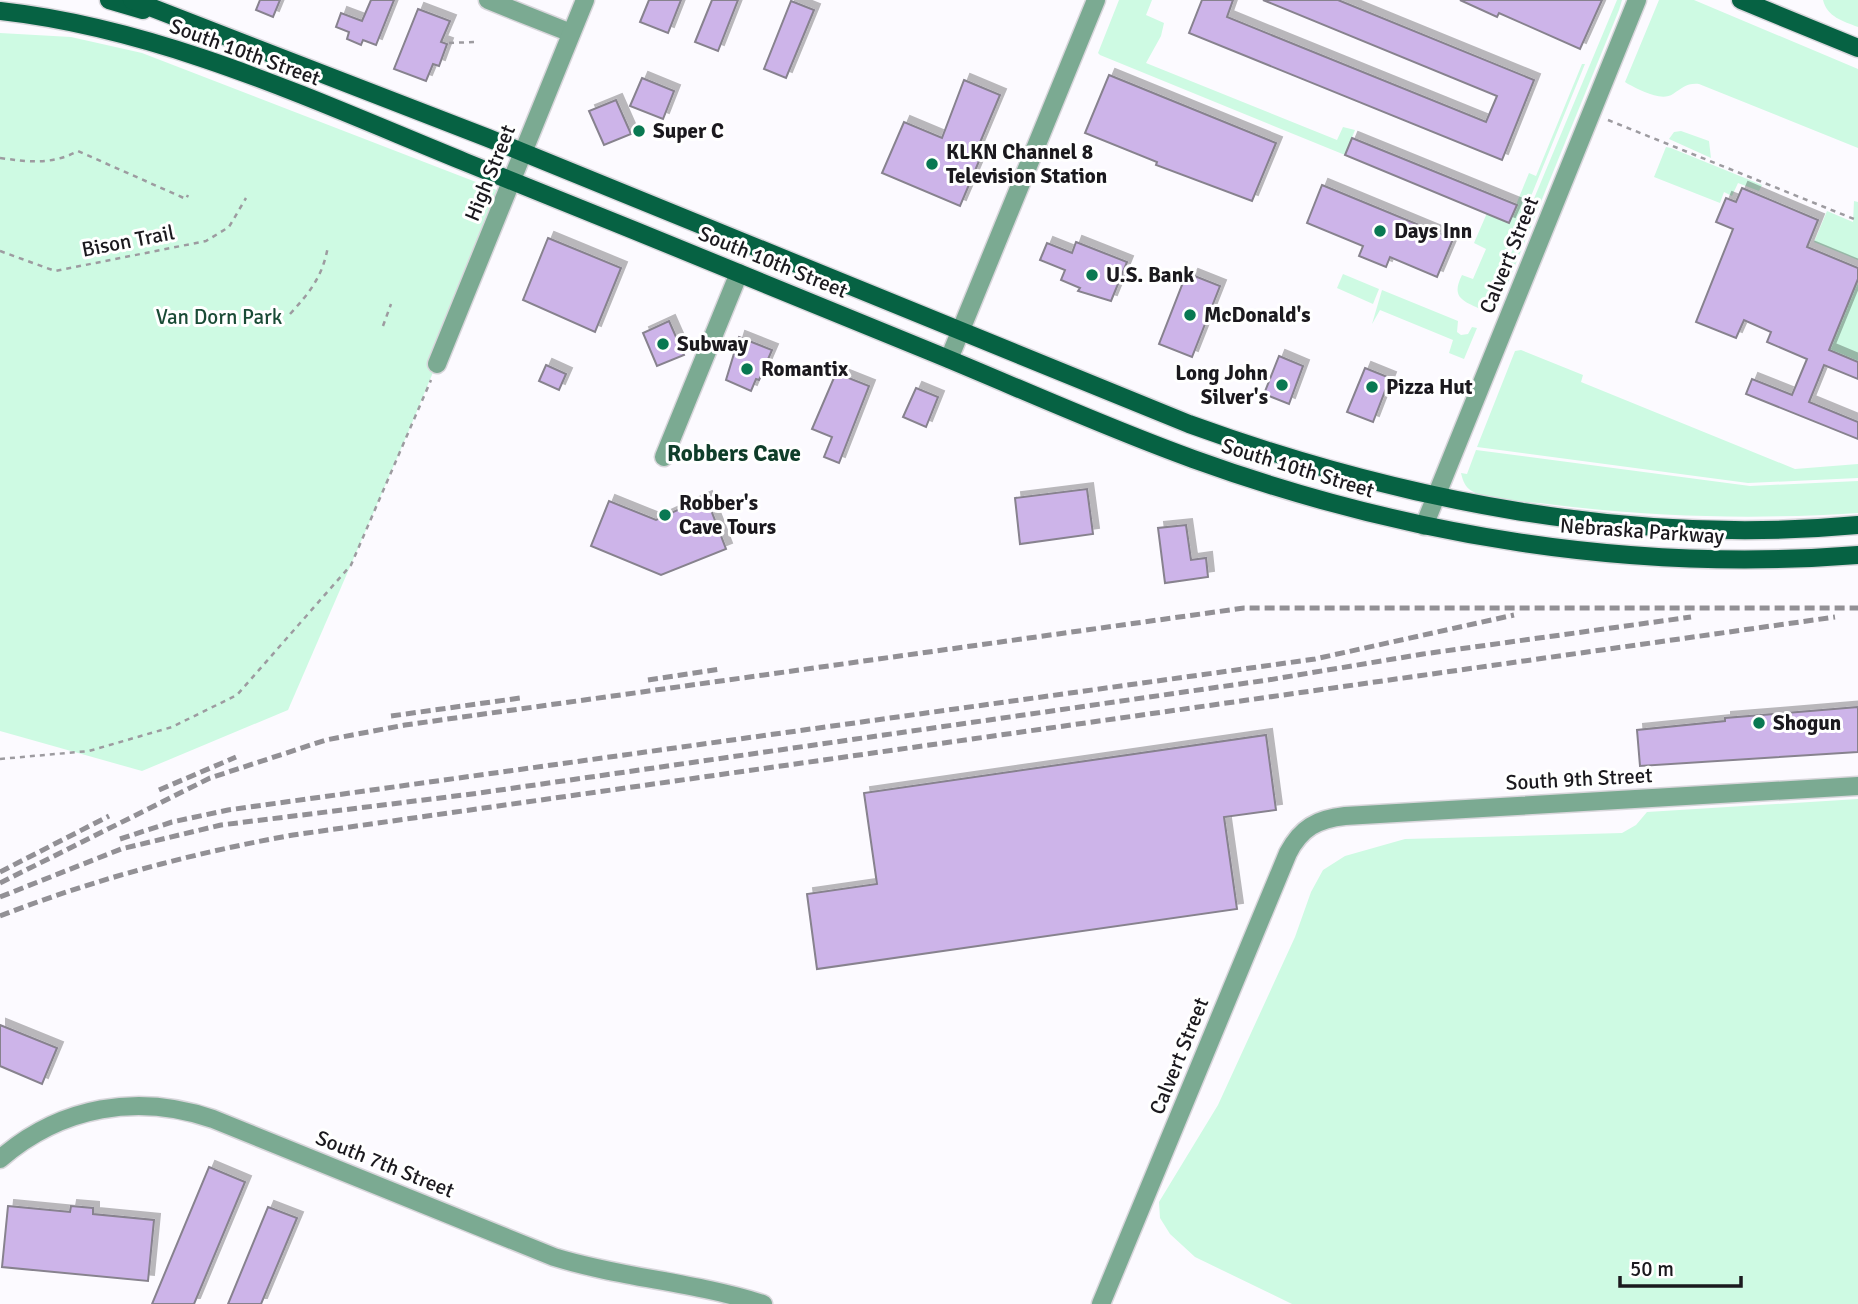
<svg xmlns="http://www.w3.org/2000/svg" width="1858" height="1304" font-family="Signika,sans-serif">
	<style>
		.green { fill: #cefae3 }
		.building { fill: #cdb4e9; stroke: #87828e; stroke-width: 2; filter: url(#shadow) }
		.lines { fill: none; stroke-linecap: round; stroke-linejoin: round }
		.minor-casing { stroke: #d8d6db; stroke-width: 21 }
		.major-casing { stroke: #d8d6db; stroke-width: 21 }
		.path { stroke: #9d9ba0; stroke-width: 2.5; stroke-dasharray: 5 5; stroke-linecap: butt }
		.minor { stroke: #7baa92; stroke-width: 18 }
		.major { stroke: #066243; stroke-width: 18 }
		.rail { stroke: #929095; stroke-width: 5; stroke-dasharray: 10 5; stroke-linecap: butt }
		.poi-dot { fill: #097852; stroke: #fff; stroke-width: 2.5 }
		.labels { text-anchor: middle; stroke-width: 6; stroke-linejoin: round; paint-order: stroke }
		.street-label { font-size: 21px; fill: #1b191e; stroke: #fff }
		.poi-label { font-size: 21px; font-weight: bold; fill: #1b191e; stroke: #fff; text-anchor: start }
		.park-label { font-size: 21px; fill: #1a4b36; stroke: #fff }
		.neighbourhood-label { font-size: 23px; font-weight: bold; fill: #0f3d2a; stroke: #fff }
	</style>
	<defs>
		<filter id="shadow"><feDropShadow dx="6" dy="-6" stdDeviation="0" flood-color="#0004"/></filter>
	</defs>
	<rect width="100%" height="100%" fill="#fcfaff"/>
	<g class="green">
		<path d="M 1119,0 L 1152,0 L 1146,15 L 1164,23 L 1161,36 L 1146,63 L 1337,140 L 1343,127 L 1355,130 L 1345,155 L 1100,55 L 1098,53 Z"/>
		<path d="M 1617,0 L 1622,0 L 1619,10 L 1499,305 L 1487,311 Z"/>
		<path d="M 1659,0 L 1694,0 L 1858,69 L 1858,148 L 1699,84 C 1686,83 1683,88 1673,94 C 1661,102 1640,90 1628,84 L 1625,82 Z"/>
		<path d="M 1823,0 L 1858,0 L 1858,27 C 1843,21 1827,17 1823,0 Z"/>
		<path d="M 0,33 L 71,37 L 142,53 L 507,194 L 407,435 L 288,710 L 142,771 L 0,731 Z"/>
		<path d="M 1582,64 L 1585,64 L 1484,311 C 1464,301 1450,299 1462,275 L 1473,279 L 1486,249 L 1474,243 L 1487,213 L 1509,222 L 1529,173 L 1536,176 Z"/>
		<path d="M 1681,131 L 1709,141 L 1711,158 L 1669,139 L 1674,132 Z"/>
		<path d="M 1666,147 L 1671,148 L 1762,185 L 1759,191 L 1738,183 L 1732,196 L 1724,192 L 1720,203 L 1654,177 Z"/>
		<path d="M 1854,201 L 1858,202 L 1858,260 L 1814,242 L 1827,211 L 1853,222 Z"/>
		<path d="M 1343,274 L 1379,289 L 1373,304 L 1337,288 Z"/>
		<path d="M 1858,279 L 1858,362 L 1829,350 Z"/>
		<path d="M 1382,290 L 1458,321 L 1457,332 L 1461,335 L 1468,334 L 1472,327 L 1477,328 L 1464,359 L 1449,353 L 1453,340 L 1380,310 L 1372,324 Z"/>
		<path d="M 1521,350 L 1583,375 L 1581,382 L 1795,469 L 1858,464 L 1858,478 L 1748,483 L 1477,447 L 1515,351 Z"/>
		<path d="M 1476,450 L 1750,486 L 1858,481 L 1858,513 C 1751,520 1646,517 1539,503 C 1520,501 1488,502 1472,491 C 1465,487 1463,481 1461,473 L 1467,474 Z"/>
		<path d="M 1858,799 L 1858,1304 L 1292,1304 L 1195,1257 L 1170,1234 L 1160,1218 L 1159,1202 L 1218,1105 L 1295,937 L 1311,892 L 1323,870 L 1345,856 L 1405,839 L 1622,833 L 1636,825 L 1647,812 Z"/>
	</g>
	<g class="building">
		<path d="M 260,0 L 280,0 L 273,17 L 256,10 Z"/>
		<path d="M 371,0 L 394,0 L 376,45 L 363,40 L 361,45 L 347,39 L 349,32 L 336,27 L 341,13 L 362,21 Z"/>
		<path d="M 649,0 L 681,0 L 668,33 L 640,22 Z"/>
		<path d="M 712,0 L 738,0 L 718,51 L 695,42 Z"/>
		<path d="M 1202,0 L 1233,0 L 1227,17 L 1486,122 L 1497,96 L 1263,0 L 1338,0 L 1534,80 L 1502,160 L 1189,33 Z"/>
		<path d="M 1460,0 L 1602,0 L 1580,49 L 1499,13 L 1497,17 Z"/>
		<path d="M 791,1 L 814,10 L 786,78 L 764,69 Z"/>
		<path d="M 418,9 L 450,21 L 441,42 L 447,44 L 439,66 L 433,64 L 426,81 L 394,69 Z"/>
		<path d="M 1109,75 L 1276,143 L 1252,201 L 1156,165 L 1157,162 L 1085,133 Z"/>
		<path d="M 642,78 L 674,91 L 663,119 L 630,106 Z"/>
		<path d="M 964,80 L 1000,95 L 976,152 L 982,154 L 960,206 L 882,173 L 904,122 L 942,138 Z"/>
		<path d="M 616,100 L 631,134 L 604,145 L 589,111 Z"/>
		<path d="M 1352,138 L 1517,205 L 1509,223 L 1345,155 Z"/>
		<path d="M 1322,185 L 1453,239 L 1437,277 L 1390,257 L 1386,267 L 1359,256 L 1363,246 L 1307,223 Z"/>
		<path d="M 1742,188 L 1818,220 L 1807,247 L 1858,268 L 1858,279 L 1829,350 L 1858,362 L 1858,379 L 1824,365 L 1809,402 L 1858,422 L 1858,439 L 1746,394 L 1752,379 L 1792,395 L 1807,359 L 1767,342 L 1771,332 L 1744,320 L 1736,338 L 1696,322 L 1733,229 L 1716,222 L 1726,198 L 1736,202 Z"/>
		<path d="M 548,238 L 621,268 L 595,332 L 523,300 Z"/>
		<path d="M 1076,242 L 1127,262 L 1111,301 L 1078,291 L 1080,288 L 1061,280 L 1065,270 L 1040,260 L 1047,243 L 1072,253 Z"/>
		<path d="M 1192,275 L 1220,286 L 1192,357 L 1159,344 L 1184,280 L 1189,281 Z"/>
		<path d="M 669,321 L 684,355 L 657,366 L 643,333 Z"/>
		<path d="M 739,337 L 772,350 L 759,380 L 756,379 L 751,391 L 726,380 Z"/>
		<path d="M 1279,356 L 1303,366 L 1289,404 L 1264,394 Z"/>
		<path d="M 546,365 L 566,374 L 559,390 L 539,381 Z"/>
		<path d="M 1365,368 L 1390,378 L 1373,422 L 1347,412 Z"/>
		<path d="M 836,373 L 869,386 L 839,463 L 824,457 L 832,437 L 812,429 Z"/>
		<path d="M 916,388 L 938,397 L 926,427 L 903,417 Z"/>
		<path d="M 1087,489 L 1093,534 L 1020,544 L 1015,498 Z"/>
		<path d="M 706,497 L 726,549 L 661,575 L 591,546 L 609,501 L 656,520 Z"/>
		<path d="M 1186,525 L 1191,560 L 1206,558 L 1208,577 L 1165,583 L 1158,528 Z"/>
		<path d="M 1858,707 L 1858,752 L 1640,766 L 1637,730 L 1725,721 L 1725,718 Z"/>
		<path d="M 1266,735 L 1276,810 L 1224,817 L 1237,909 L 817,969 L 807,894 L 877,884 L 864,793 Z"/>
		<path d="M 0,1025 L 57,1048 L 42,1084 L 0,1066 Z"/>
		<path d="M 209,1167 L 245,1182 L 194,1304 L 152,1304 Z"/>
		<path d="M 8,1206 L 70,1212 L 71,1206 L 93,1208 L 93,1214 L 154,1220 L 148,1281 L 2,1267 Z"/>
		<path d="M 268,1207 L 297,1218 L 261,1304 L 228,1304 Z"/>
	</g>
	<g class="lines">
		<defs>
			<g id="minor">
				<path d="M 488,0 L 571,33"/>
				<path d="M 949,359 L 1096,0"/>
				<path d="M 437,364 L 585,0"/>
				<path d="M 664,457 L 739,273"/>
				<path d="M 1424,526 L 1637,0"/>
				<path d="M 0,1159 C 61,1106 138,1093 213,1119 L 554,1257 C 622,1278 694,1282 763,1304"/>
				<path d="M 1101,1304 L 1288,853 C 1301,828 1317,819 1345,816 L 1858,786"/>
			</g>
			<g id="major">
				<path d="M 109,0 L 143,10"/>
				<path d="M 132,0 L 488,138 L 1189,424 C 1401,501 1632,546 1858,525"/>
				<path d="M 1741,0 L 1858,48"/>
				<path d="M 0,11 C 163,29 315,101 465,162 C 620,224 775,288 929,351 C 1017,387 1104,427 1193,459 C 1406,536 1632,573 1858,555"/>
			</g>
		</defs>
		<use href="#minor" class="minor-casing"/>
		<use href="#major" class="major-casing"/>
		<g class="path">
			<path d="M 449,43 L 474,42"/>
			<path d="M 1608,120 L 1854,219"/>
			<path d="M 0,158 C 29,162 52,165 78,151 L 186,199 L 188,195"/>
			<path d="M 0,251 L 55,271 L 206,241 L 229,227 L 246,198"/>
			<path d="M 290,314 C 310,292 323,276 328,246"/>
			<path d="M 383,326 L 391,304"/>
			<path d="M 0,759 L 89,751 L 172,727 L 237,695 L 351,565 L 431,380"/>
		</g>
		<use href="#minor" class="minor"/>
		<use href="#major" class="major"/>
		<g class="rail">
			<path d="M 648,680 L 721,669"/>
			<path d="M 391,716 L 520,698"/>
			<path d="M 159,790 L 236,757"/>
			<path d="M 120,839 L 172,822 L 228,810 L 1315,659 L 1514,615"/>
			<path d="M 0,872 L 109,816"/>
			<path d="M 0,883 L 210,778 L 326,740 L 405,725 L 1244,608 L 1858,608"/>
			<path d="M 0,897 L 121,849 L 221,825 L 472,794 L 1268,680 L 1423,654 L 1691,617"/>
			<path d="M 0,916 C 95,879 193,853 293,835 L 1835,617"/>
		</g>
	</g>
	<g class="poi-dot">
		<circle cx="639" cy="131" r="7"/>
		<circle cx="932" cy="164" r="7"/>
		<circle cx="1380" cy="231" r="7"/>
		<circle cx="1092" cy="275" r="7"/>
		<circle cx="1190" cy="315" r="7"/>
		<circle cx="663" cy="344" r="7"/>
		<circle cx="747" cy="369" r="7"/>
		<circle cx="1282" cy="385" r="7"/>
		<circle cx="1372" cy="387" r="7"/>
		<circle cx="665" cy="515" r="7"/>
		<circle cx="1759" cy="723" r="7"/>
	</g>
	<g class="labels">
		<g class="street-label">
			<text transform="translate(245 52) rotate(20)" y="7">South 10th Street</text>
			<text transform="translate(490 173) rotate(-68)" y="7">High Street</text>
			<text transform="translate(128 241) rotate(-11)" y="7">Bison Trail</text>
			<text transform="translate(1509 255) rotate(-68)" y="7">Calvert Street</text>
			<text transform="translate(773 262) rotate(22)" y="7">South 10th Street</text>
			<text transform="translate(1298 468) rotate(17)" y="7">South 10th Street</text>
			<text transform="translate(1642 531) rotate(4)" y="7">Nebraska Parkway</text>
			<text transform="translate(1579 779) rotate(-3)" y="7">South 9th Street</text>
			<text transform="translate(1179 1056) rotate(-68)" y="7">Calvert Street</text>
			<text transform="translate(385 1164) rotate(22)" y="7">South 7th Street</text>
		</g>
		<g class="poi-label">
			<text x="653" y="138">Super C</text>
			<text x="946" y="159">KLKN Channel 8<tspan x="946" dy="24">Television Station</tspan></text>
			<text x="1394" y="238">Days Inn</text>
			<text x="1106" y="282">U.S. Bank</text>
			<text x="1204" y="322">McDonald's</text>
			<text x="677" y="351">Subway</text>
			<text x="761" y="376">Romantix</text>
			<text x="1268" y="380" text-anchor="end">Long John<tspan x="1268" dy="24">Silver's</tspan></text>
			<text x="1386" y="394">Pizza Hut</text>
			<text x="679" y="510">Robber's<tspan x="679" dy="24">Cave Tours</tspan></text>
			<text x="1773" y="730">Shogun</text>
		</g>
		<g class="park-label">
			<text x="219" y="324">Van Dorn Park</text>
		</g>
		<g class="neighbourhood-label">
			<text x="734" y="461">Robbers Cave</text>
		</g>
	</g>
	<path d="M1620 1276v10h121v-10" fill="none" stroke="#1b191e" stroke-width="3.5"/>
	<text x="1630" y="1276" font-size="21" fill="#1b191e" stroke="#ffffff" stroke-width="5" paint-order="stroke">50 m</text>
</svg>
